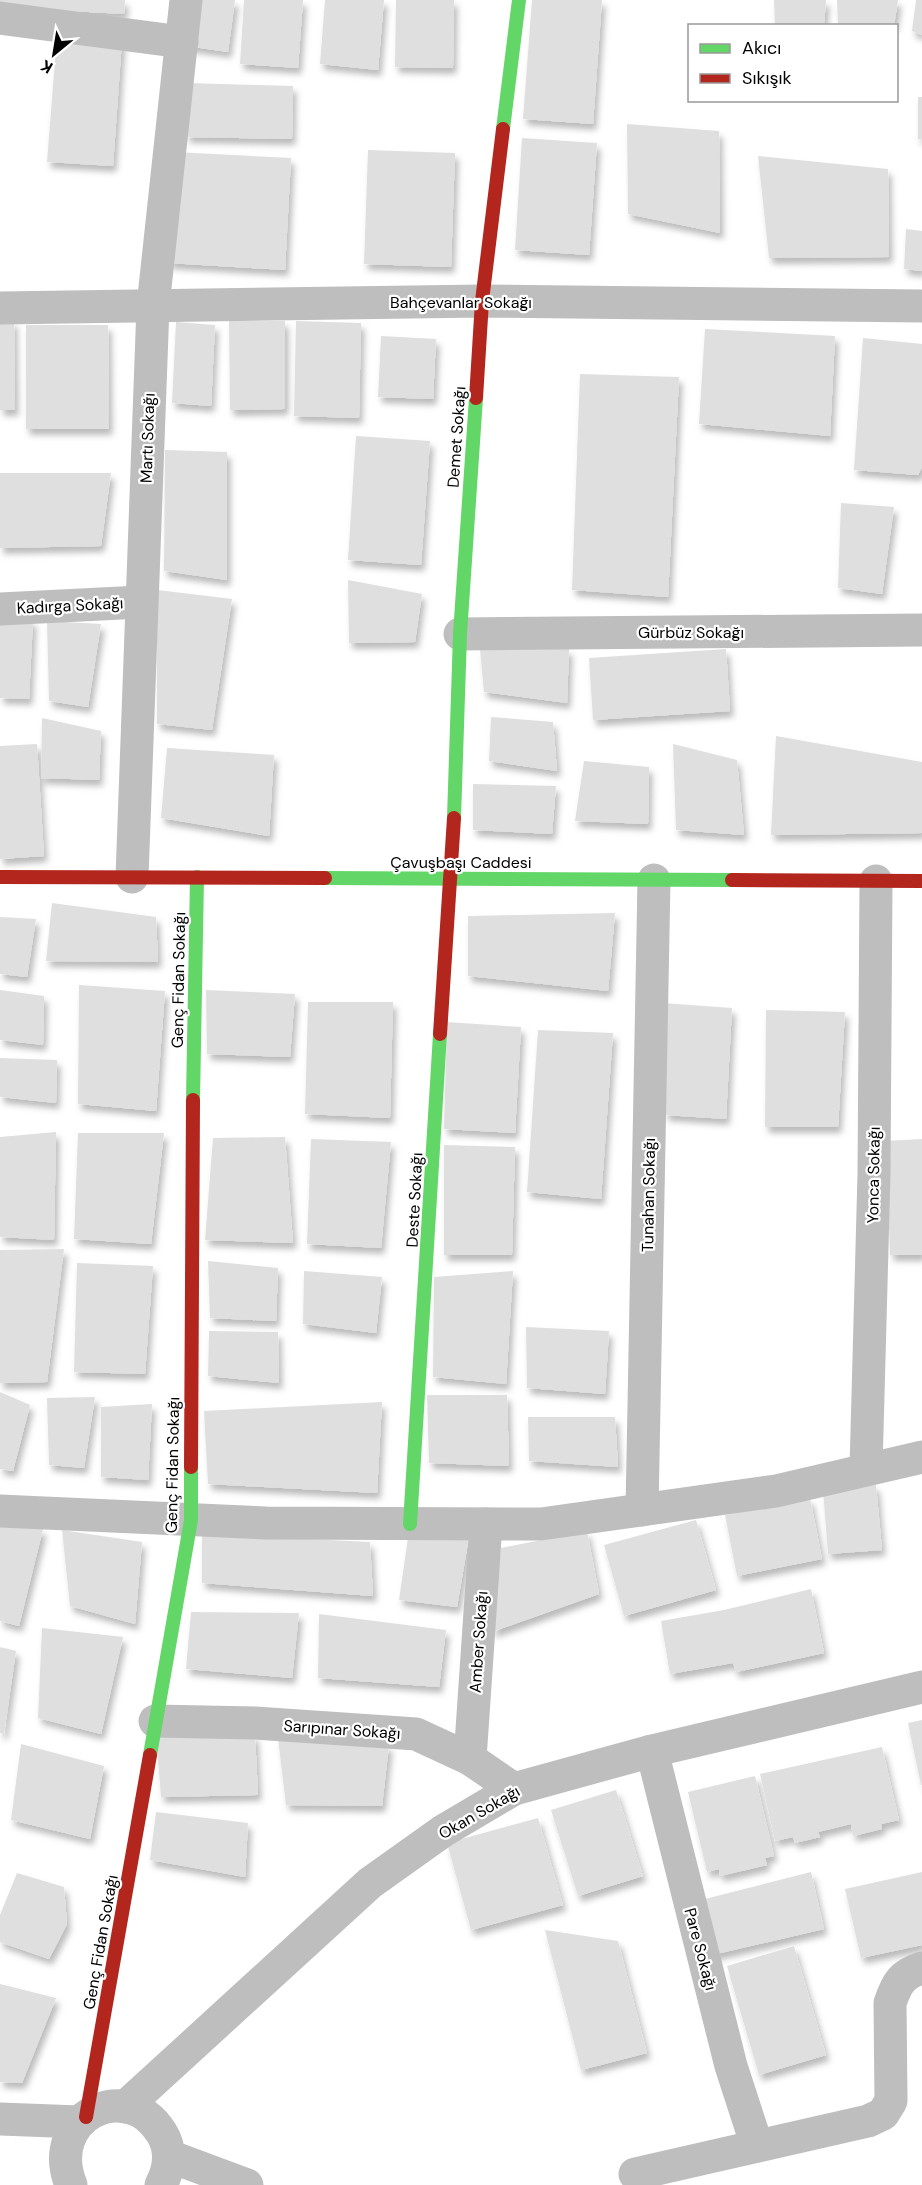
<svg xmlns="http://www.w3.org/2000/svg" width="922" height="2185" font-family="'DM Sans',sans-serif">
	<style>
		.building { fill: #dfdfdf; filter: url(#shadow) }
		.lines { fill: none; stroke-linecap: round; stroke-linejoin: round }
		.street { stroke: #bebebe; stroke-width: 33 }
		.fast { stroke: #63d668; stroke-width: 14 }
		.jam { stroke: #b3261e; stroke-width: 14 }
		.labels { text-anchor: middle; stroke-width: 4.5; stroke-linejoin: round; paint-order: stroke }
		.street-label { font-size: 16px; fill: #000; stroke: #fff }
	</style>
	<defs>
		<filter id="shadow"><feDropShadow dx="3.5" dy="6" stdDeviation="3" flood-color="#0004"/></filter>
	</defs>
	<rect width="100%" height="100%" fill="#fff"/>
	<g class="building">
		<path d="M 0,0 L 125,0 L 124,14 L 0,7 Z"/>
		<path d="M 192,0 L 235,0 L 228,52 L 186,46 Z"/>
		<path d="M 244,0 L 303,0 L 298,68 L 240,64 Z"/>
		<path d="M 325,0 L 384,0 L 378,70 L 320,64 Z"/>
		<path d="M 396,0 L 454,0 L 453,68 L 395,67 Z"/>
		<path d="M 532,0 L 602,0 L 593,124 L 523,119 Z"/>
		<path d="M 774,0 L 826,0 L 824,26 L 775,26 Z"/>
		<path d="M 837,0 L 898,0 L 894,26 L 838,26 Z"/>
		<path d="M 916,0 L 922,0 L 922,35 L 912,31 Z"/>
		<path d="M 57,35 L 122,40 L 113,166 L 47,162 Z"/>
		<path d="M 187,83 L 293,86 L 292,139 L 186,137 Z"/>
		<rect x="918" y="97" width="4" height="42"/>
		<path d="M 627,124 L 719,131 L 720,233 L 628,214 Z"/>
		<path d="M 522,138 L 597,143 L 589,255 L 515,250 Z"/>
		<path d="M 368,150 L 455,153 L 451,267 L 364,264 Z"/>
		<path d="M 174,152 L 291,158 L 285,270 L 168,263 Z"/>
		<path d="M 758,156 L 888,169 L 889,257 L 769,258 Z"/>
		<path d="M 906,229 L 922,231 L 922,271 L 904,269 Z"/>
		<path d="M 0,321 L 14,321 L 15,410 L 0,410 Z"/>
		<path d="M 229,321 L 285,321 L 285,409 L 230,410 Z"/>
		<path d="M 296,321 L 361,323 L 359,418 L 294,416 Z"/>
		<path d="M 176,322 L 215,325 L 211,406 L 172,403 Z"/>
		<path d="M 26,325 L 108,325 L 109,429 L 26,429 Z"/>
		<path d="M 705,329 L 835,336 L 830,436 L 699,424 Z"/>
		<path d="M 381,336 L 436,339 L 433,399 L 378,397 Z"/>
		<path d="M 863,338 L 922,344 L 922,467 L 918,475 L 854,470 Z"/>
		<path d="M 580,374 L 679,377 L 668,597 L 572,590 Z"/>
		<path d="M 356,436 L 430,441 L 421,565 L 348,560 Z"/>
		<path d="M 165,450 L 227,452 L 227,580 L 164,571 Z"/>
		<path d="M 0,473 L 111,473 L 101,546 L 0,548 Z"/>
		<path d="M 841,503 L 894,507 L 882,594 L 838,588 Z"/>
		<path d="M 348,580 L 422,594 L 415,642 L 349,643 Z"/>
		<path d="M 157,590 L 232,599 L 212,730 L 157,724 Z"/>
		<path d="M 0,620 L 33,620 L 29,699 L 0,698 Z"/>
		<path d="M 47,621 L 101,624 L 88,707 L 49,701 Z"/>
		<path d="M 569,649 L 567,703 L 484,692 L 480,650 Z"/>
		<path d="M 726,649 L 730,711 L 593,720 L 589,658 Z"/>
		<path d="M 491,717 L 553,722 L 557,771 L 489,761 Z"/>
		<path d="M 42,718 L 101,731 L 99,780 L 41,778 Z"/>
		<path d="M 776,736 L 922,762 L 922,833 L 771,835 Z"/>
		<path d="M 37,744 L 44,856 L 0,859 L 0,746 Z"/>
		<path d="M 673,744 L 737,760 L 744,835 L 676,830 Z"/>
		<path d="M 167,748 L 274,755 L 269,836 L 161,818 Z"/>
		<path d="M 584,761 L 649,767 L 648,824 L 575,821 Z"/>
		<path d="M 473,784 L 556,786 L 552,834 L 473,830 Z"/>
		<path d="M 52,903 L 156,917 L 158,962 L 46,961 Z"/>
		<path d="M 615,913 L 608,991 L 468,976 L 468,916 Z"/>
		<path d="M 0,917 L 36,919 L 27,977 L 0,974 Z"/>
		<path d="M 79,985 L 165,991 L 156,1111 L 78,1104 Z"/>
		<path d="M 0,990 L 44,996 L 43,1045 L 0,1040 Z"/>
		<path d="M 206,990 L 295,994 L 290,1057 L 207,1054 Z"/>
		<path d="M 308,1002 L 393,1002 L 390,1118 L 305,1114 Z"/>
		<path d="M 662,1003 L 732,1008 L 726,1119 L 665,1115 Z"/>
		<path d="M 766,1010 L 845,1012 L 838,1127 L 765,1127 Z"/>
		<path d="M 447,1022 L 521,1027 L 515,1133 L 444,1129 Z"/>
		<path d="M 538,1030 L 613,1033 L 601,1199 L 527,1192 Z"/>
		<path d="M 0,1058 L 57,1060 L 56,1103 L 0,1097 Z"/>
		<path d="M 56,1132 L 54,1240 L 0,1237 L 0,1137 Z"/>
		<path d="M 78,1133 L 164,1133 L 151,1244 L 74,1239 Z"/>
		<path d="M 285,1137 L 293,1243 L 205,1240 L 213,1138 Z"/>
		<path d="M 311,1139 L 391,1142 L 381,1248 L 307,1244 Z"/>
		<path d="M 922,1139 L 922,1255 L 890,1255 L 886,1141 Z"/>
		<path d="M 444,1145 L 515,1147 L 512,1255 L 444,1255 Z"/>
		<path d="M 64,1249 L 47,1382 L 0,1383 L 0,1250 Z"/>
		<path d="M 208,1261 L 278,1268 L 276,1321 L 210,1318 Z"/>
		<path d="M 77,1263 L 153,1266 L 145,1374 L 74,1372 Z"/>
		<path d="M 304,1271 L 382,1277 L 376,1333 L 303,1324 Z"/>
		<path d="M 513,1271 L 506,1384 L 433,1377 L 434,1277 Z"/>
		<path d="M 526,1327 L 609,1331 L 605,1394 L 527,1388 Z"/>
		<path d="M 209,1331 L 278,1332 L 279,1383 L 208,1376 Z"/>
		<path d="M 0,1392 L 30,1405 L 13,1471 L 0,1469 Z"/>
		<path d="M 427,1395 L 507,1395 L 509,1466 L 429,1463 Z"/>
		<path d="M 95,1397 L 84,1468 L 49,1465 L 47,1398 Z"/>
		<path d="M 382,1402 L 377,1493 L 208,1484 L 204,1411 Z"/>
		<path d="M 152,1404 L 148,1480 L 101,1477 L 101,1407 Z"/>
		<path d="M 528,1417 L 615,1417 L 618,1467 L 529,1461 Z"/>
		<path d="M 876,1485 L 882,1550 L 828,1554 L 823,1490 Z"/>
		<path d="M 810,1498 L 822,1559 L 737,1576 L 725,1515 Z"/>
		<path d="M 696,1520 L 716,1590 L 624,1616 L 604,1545 Z"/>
		<path d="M 410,1524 L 469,1537 L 457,1607 L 399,1600 Z"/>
		<path d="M 0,1525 L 43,1529 L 19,1626 L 0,1621 Z"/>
		<path d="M 62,1530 L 142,1542 L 135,1624 L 70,1606 Z"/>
		<path d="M 587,1531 L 599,1594 L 492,1632 L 501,1548 Z"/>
		<path d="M 202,1534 L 370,1542 L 373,1596 L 202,1583 Z"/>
		<path d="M 811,1589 L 824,1653 L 736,1672 L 733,1663 L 670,1674 L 661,1621 L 724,1610 Z"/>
		<path d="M 191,1612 L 299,1613 L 292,1678 L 186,1669 Z"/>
		<path d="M 319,1614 L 446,1630 L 439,1687 L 318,1678 Z"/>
		<path d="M 42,1628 L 123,1637 L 101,1734 L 38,1718 Z"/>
		<path d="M 0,1647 L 16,1651 L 4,1734 L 0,1733 Z"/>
		<path d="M 922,1720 L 922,1785 L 921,1785 L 908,1723 Z"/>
		<path d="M 156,1734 L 255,1735 L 258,1795 L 161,1797 Z"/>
		<path d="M 278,1738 L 389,1745 L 382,1806 L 286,1805 Z"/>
		<path d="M 21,1744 L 104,1766 L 90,1839 L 11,1820 Z"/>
		<path d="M 882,1747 L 899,1820 L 881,1824 L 882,1829 L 853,1836 L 851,1824 L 818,1832 L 820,1837 L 795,1843 L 793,1837 L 775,1841 L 760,1774 Z"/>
		<path d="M 755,1776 L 774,1856 L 765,1858 L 767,1865 L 720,1876 L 719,1869 L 707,1872 L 688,1792 Z"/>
		<path d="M 616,1790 L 643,1876 L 578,1896 L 551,1810 Z"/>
		<path d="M 156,1812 L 248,1823 L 245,1877 L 150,1860 Z"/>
		<path d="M 538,1818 L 563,1905 L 471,1930 L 447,1843 Z"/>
		<path d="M 811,1872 L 824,1929 L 712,1955 L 697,1901 Z"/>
		<path d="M 922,1872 L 922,1945 L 861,1958 L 845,1889 Z"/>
		<path d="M 17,1873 L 64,1887 L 67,1924 L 49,1959 L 0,1942 L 0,1915 Z"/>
		<path d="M 545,1930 L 618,1941 L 647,2053 L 581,2070 Z"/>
		<path d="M 794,1946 L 826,2055 L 759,2075 L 727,1966 Z"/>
		<path d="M 0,1984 L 56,1998 L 22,2083 L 0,2082 Z"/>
	</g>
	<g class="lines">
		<g class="street">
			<path d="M 0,18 L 182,42"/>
			<path d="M 0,308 L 482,301 L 922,306"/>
			<path d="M 0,609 L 141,602"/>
			<path d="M 460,634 L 922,630"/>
			<path d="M 132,877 L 153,306 L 186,0"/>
			<path d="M 866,1469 L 874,1174 L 876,881"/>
			<path d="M 642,1510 L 654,880"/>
			<path d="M 0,1511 L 266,1523 L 541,1524 L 776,1491 L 922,1457"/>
			<path d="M 155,1721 L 255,1723 L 416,1734 L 470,1759 L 514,1789"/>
			<path d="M 652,1751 L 731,2066 L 757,2146"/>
			<path d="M 470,1759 L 486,1524"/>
			<path d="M 125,2107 L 370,1883 L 443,1831 L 514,1789 L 652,1751 L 922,1687"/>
			<path d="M 0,2119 L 79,2122"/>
			<path d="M 169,2156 L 247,2185"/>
			<path d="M 635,2174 L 868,2121 L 883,2114 L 891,2101 L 890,2003 C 897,1983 901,1975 922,1968"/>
			<path d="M 71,2185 C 44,2118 125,2076 161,2132 C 172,2149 170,2168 161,2185"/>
		</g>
		<g class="fast">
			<path d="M 503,129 L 519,0"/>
			<path d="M 454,818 L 460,634 L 476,398"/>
			<path d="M 325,878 L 732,880"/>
			<path d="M 193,1100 L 197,877"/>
			<path d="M 410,1524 L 440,1034"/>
			<path d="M 150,1755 L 191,1520 L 191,1467"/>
		</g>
		<g class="jam">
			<path d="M 476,398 L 482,301 L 503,129"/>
			<path d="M 0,877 L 325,878"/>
			<path d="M 732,880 L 922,881"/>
			<path d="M 440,1034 L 454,818"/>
			<path d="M 191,1467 L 193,1100"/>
			<path d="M 86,2117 L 150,1755"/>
		</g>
	</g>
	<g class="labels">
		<g class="street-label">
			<text x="461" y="308">Bahçevanlar Sokağı</text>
			<text transform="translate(456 437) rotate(-86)" y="6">Demet Sokağı</text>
			<text transform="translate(147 438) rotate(-88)" y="6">Martı Sokağı</text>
			<text transform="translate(70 605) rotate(-3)" y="6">Kadırga Sokağı</text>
			<text x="691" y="638">Gürbüz Sokağı</text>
			<text x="461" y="868">Çavuşbaşı Caddesi</text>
			<text transform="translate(178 980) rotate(-89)" y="6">Genç Fidan Sokağı</text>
			<text transform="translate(873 1175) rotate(-89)" y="6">Yonca Sokağı</text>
			<text transform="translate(648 1195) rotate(-89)" y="6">Tunahan Sokağı</text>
			<text transform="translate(414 1200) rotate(-87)" y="6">Deste Sokağı</text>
			<text transform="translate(172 1465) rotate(-89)" y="6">Genç Fidan Sokağı</text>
			<text transform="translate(478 1642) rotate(-86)" y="6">Amber Sokağı</text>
			<text transform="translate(342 1729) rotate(4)" y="6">Sarıpınar Sokağı</text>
			<text transform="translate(479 1812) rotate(-30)" y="6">Okan Sokağı</text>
			<text transform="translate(100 1942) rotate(-80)" y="6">Genç Fidan Sokağı</text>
			<text transform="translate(701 1949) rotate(75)" y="6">Pare Sokağı</text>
		</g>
	</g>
	<rect x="688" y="24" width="210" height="78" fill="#ffffff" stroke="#999999" stroke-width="1.5"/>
	<rect x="700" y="44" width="30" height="9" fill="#63d668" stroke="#999999" stroke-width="1.5"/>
	<text x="742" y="54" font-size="18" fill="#000000">Akıcı</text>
	<rect x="700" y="74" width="30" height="9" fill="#b3261e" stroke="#999999" stroke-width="1.5"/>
	<text x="742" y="84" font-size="18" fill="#000000">Sıkışık</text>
	<g transform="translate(54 54) rotate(210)" stroke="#ffffff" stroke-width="4.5" paint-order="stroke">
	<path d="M0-4.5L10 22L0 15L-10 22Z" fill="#000000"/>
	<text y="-9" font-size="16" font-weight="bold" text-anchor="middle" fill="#000000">K</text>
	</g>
</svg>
